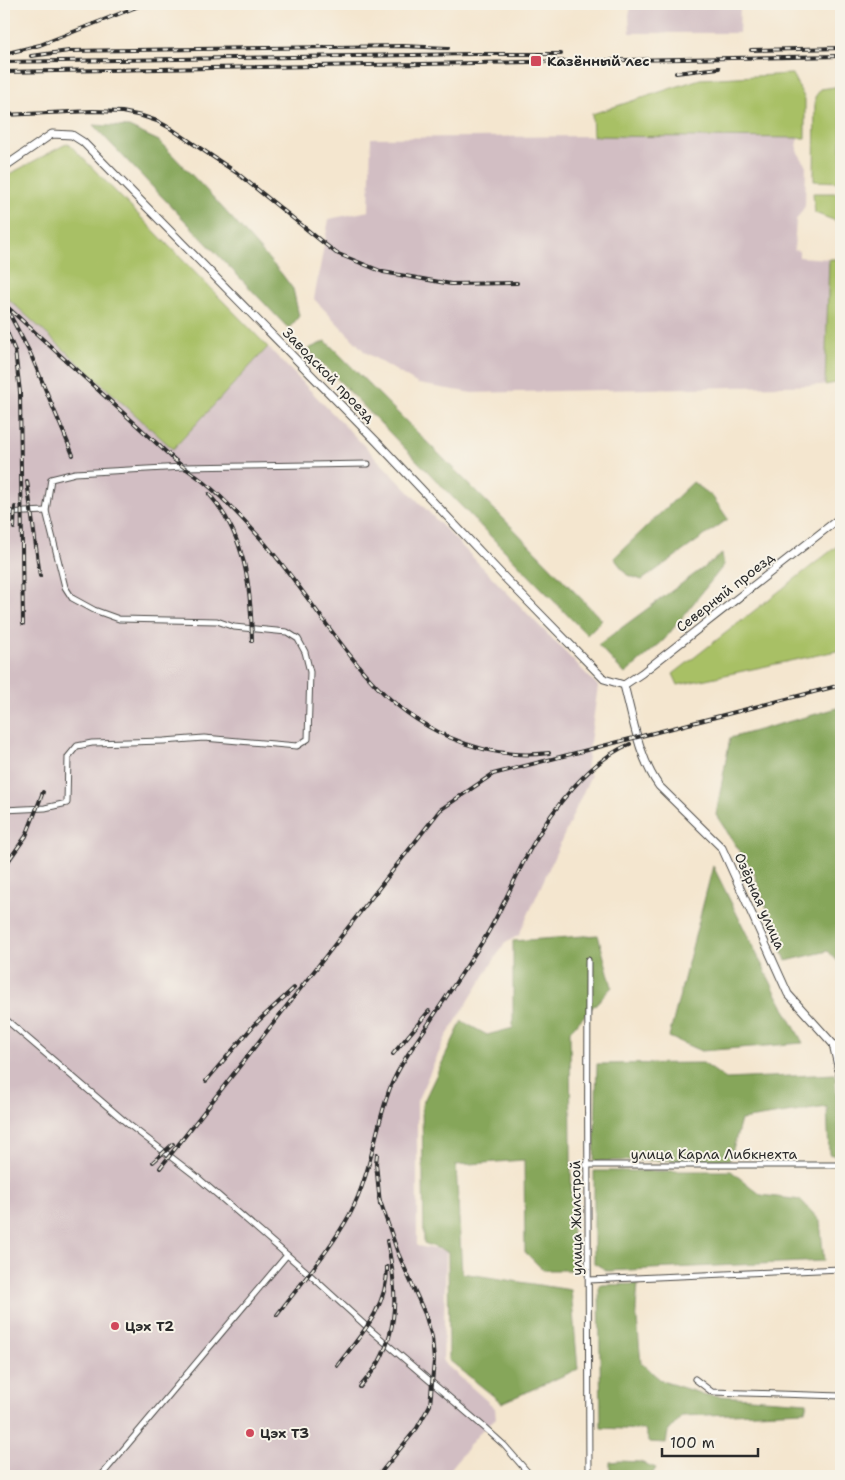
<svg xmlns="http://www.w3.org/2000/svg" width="845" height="1480" font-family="'Shantell Sans',sans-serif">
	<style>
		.industrial { fill: #d2bec3 }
		.green { fill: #a8c065; stroke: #6a7648 }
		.forest { fill: #86a65a; stroke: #586842 }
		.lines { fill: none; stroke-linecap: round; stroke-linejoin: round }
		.street-casing { stroke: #494744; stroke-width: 7 }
		.secondary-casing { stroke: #494744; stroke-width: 9 }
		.street { stroke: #fff; stroke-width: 5 }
		.secondary { stroke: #fff; stroke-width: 7 }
		.rail-casing { stroke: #2b2b2b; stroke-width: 4 }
		.rail { stroke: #f7f3e8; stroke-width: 2; stroke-dasharray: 5.5; stroke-linecap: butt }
		.poi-dot { fill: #d1495b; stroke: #f7f3e8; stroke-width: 2 }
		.labels { text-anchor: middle; stroke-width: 4; stroke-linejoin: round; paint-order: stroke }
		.poi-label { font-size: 14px; font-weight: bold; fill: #2b2b2b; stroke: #f7f3e8; text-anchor: start }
		.street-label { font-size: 14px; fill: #2b2b2b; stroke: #f7f3e8 }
	</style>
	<rect width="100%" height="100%" fill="#f7f3e8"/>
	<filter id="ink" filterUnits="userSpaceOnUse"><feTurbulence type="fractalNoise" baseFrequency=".02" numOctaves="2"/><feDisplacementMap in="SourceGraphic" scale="10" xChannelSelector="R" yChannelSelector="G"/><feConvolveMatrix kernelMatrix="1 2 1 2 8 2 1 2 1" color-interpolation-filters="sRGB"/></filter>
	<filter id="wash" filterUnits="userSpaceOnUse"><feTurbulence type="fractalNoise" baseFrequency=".0096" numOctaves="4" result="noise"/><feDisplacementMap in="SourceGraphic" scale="20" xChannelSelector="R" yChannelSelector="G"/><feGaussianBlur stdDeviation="1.12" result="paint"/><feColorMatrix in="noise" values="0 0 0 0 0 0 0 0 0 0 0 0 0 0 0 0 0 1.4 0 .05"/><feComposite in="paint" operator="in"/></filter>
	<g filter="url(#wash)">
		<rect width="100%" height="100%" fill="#f4e6cf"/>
		<g class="industrial">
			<path d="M 632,4 L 740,4 L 739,33 L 630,33 L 629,15 Z"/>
			<path d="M 593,136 L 798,138 L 797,151 L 806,165 L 805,206 L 796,220 L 794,250 L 799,251 L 799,257 L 829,259 L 825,385 L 472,393 L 418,384 L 365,352 L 314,299 L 329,219 L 369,211 L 371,138 Z"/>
			<path d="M 4,295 L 173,449 L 268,347 L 598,686 L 586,770 L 591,775 L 519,935 L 504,944 L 446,1037 L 417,1101 L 417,1246 L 446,1251 L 443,1362 L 495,1408 L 496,1418 L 481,1431 L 445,1476 L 4,1476 Z"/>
		</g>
		<g class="green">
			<path d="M 792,74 L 805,99 L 805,138 L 593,136 L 592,114 L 700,79 Z"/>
			<path d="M 841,86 L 841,182 L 814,181 L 815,97 L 821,89 Z"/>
			<path d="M 68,143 L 268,347 L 173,449 L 4,295 L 4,177 Z"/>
			<path d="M 813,193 L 841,193 L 841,223 L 815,213 Z"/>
			<path d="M 829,259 L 841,259 L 841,382 L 825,385 Z"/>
			<path d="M 841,543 L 841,650 L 678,685 L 673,674 Z"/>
		</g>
		<g class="forest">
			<path d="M 93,125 L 129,127 L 159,141 L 211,195 L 281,273 L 293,289 L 299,316 L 289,329 Z"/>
			<path d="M 326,341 L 500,515 L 602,620 L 587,635 L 308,349 Z"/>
			<path d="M 693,482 L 712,496 L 728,519 L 642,580 L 627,575 L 614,558 Z"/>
			<path d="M 722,554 L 724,565 L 664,640 L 625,674 L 598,645 Z"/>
			<path d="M 841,707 L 841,965 L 828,951 L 786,961 L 754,873 L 716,815 L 730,738 Z"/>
			<path d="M 713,866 L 776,993 L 803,1043 L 701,1051 L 669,1037 Z"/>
			<path d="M 598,935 L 612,987 L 570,1031 L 572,1270 L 543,1270 L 525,1252 L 524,1160 L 456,1165 L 462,1273 L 571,1290 L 578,1369 L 502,1403 L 449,1360 L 448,1252 L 424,1243 L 422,1105 L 462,1021 L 487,1035 L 513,1028 L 513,941 Z"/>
			<path d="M 703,1063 L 726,1079 L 835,1074 L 840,1157 L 829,1154 L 827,1107 L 741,1120 L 730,1160 L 594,1161 L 597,1064 Z"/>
			<path d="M 594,1171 L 731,1171 L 761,1195 L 801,1200 L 820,1221 L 824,1261 L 608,1271 L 594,1263 Z"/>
			<path d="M 638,1284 L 636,1309 L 641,1363 L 662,1381 L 706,1395 L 807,1402 L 805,1411 L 682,1416 L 668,1432 L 666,1443 L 649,1442 L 645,1430 L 601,1428 L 599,1285 Z"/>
			<path d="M 619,1461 L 640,1462 L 656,1468 L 651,1476 L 610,1476 L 610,1462 Z"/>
		</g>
	</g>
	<g filter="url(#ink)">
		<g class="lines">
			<defs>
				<g id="street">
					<path d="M 4,513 L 46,511"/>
					<path d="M 4,810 L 45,808 L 67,803 L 68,757 L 77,746 L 92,743 L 164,741 L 204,738 L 297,746 L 308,739 L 310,672 L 305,652 L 298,639 L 287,632 L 234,627 L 217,621 L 119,619 L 94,610 L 72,598 L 65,587 L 46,511 L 51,479 L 75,473 L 183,467 L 368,464"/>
					<path d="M 588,960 C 587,1132 588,1304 589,1476"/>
					<path d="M 4,1018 L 128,1124 L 197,1177 L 308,1273 L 367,1327 L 485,1428 L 504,1445 L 531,1476"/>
					<path d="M 833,1044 L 841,1044"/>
					<path d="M 586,1165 L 841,1165"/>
					<path d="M 589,1280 L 841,1269"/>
					<path d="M 695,1379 L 712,1392 L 841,1396"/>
					<path d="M 101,1476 L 287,1255"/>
				</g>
				<g id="secondary">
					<path d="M 4,167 L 52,134 L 72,135 L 83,142 L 377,442 L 507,580 L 604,679 L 624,685"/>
					<path d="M 624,685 C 633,719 639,758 659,786 L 722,848 L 788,994 L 833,1044 L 841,1079"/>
					<path d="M 624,685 L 642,673 L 841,517"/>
				</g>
			</defs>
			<use href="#street" class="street-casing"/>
			<use href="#secondary" class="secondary-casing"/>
			<use href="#street" class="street"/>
			<use href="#secondary" class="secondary"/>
			<defs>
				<g id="rail">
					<path d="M 751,50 L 841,48"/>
					<path d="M 4,54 L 40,45 L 144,4"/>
					<path d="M 31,56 L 69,51 L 402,46 L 448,48"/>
					<path d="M 4,62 L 472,54 L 561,54"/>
					<path d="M 4,72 L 841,56"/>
					<path d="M 676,73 L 719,68"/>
					<path d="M 4,115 L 93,111 L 122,112 L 142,116 L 157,121 L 170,128 L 237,173 L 336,253 L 383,272 L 451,284 L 517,283"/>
					<path d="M 4,304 L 177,462"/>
					<path d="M 9,313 L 31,355 L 73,455"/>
					<path d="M 4,325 L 15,351 L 20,392 L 23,624"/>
					<path d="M 172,458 C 183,467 194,474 205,483 C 226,500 244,520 261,539 C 300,583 330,634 368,677 C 413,728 481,762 549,753"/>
					<path d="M 27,481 L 40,576"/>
					<path d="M 209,494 C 246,536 251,587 252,641"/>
					<path d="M 14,528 L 15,507"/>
					<path d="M 4,867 L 26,836 L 43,792"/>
					<path d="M 393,1054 L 429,1011"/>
					<path d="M 206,1081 L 254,1025 L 294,988"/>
					<path d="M 377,1154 L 376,1163 L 380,1204"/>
					<path d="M 153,1162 L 173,1144"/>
					<path d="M 160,1168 L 440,810 L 493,774 L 841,685"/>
					<path d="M 277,1315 C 302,1282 330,1250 350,1214 C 371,1174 375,1129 390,1088 C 399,1066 414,1045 427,1026 C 445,998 464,971 481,944 C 501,913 514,878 532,846 C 553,808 589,761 630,744"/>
					<path d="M 337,1366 C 360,1336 388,1307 387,1267"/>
					<path d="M 360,1387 C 366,1379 374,1371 379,1362 C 400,1323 396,1283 387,1241"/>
					<path d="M 378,1476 L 417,1428 L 430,1405 L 434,1361 L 432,1337 L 425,1314 L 398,1253 L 379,1198"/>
				</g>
			</defs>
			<use href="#rail" class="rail-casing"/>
			<use href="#rail" class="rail"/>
		</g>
	</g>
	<g class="poi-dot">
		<rect x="530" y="55" width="12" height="12" rx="2.5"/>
		<circle cx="115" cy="1326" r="5"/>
		<circle cx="250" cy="1433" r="5"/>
	</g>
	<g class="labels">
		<g class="poi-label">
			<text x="547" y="66">Казённый лес</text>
			<text x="125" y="1331">Цэх Т2</text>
			<text x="260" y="1438">Цэх Т3</text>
		</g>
		<g class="street-label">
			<text transform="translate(329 375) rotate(46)" y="5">Заводской проезд</text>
			<text transform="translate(725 592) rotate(-38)" y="5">Северный проезд</text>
			<text transform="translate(760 901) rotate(66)" y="5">Озёрная улица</text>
			<text x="714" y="1159">улица Карла Либкнехта</text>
			<text transform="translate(576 1218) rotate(-91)" y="5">улица Жилстрой</text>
		</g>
	</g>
	<rect width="845" height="1480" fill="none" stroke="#f7f3e8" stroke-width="20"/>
	<path d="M662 1448v8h96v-8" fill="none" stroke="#2b2b2b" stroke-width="2.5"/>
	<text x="670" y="1448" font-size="15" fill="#2b2b2b" stroke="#f7f3e8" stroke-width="4" paint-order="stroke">100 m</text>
</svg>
